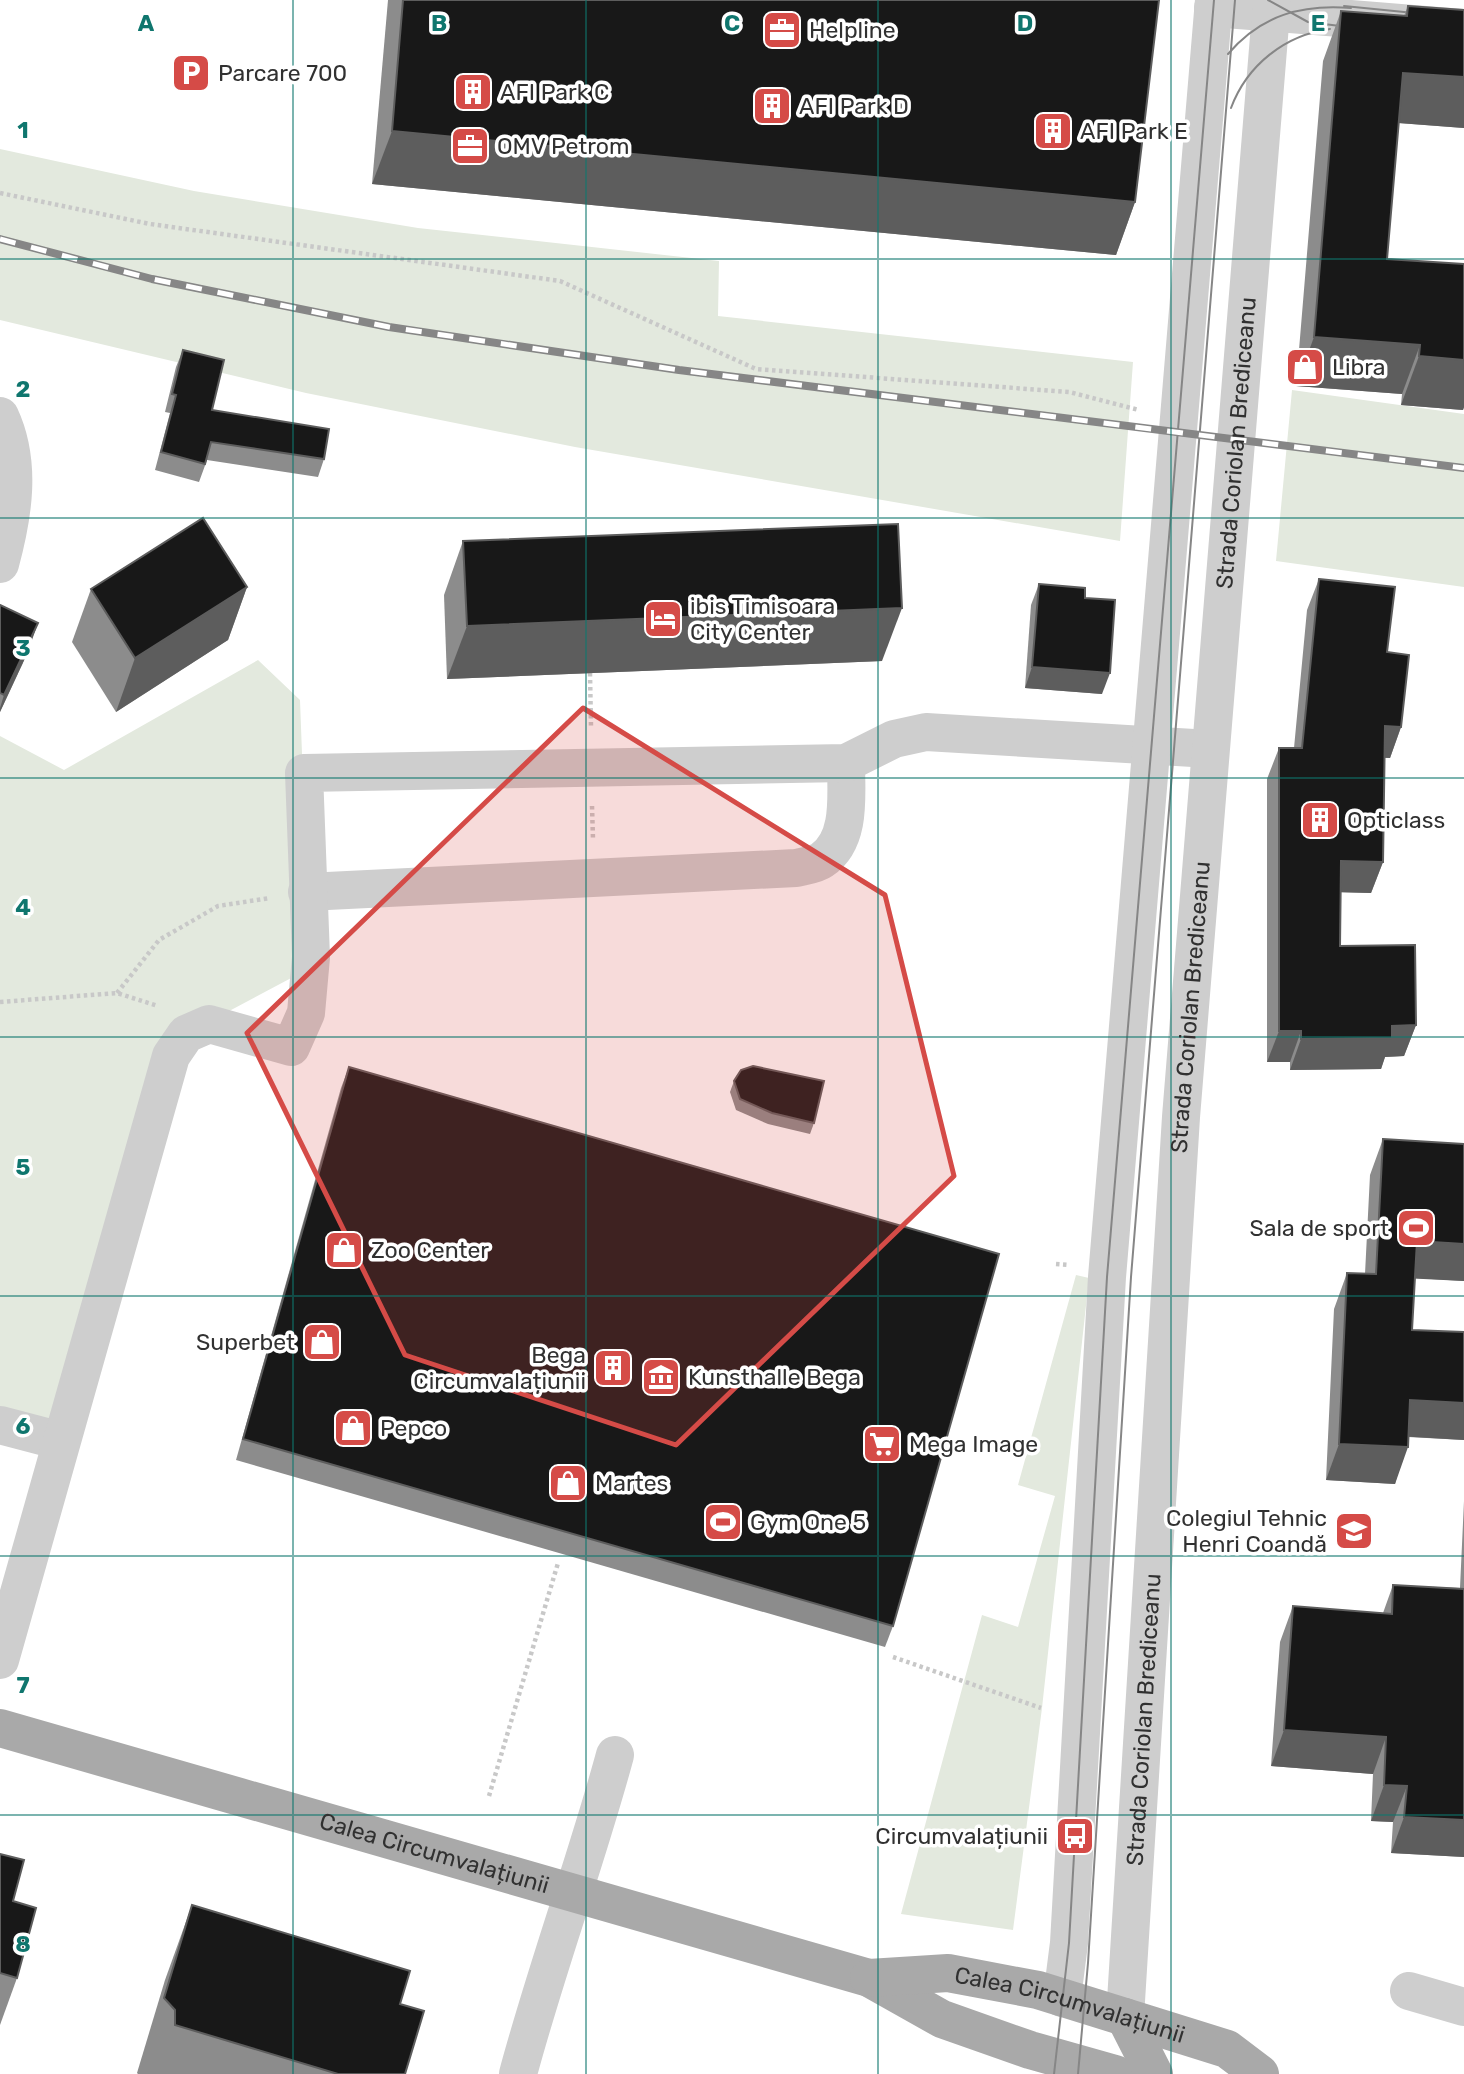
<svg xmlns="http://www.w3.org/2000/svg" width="1464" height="2074" font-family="Rubik,sans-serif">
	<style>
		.green { fill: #e3e9de }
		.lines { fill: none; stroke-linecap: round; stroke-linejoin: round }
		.path { stroke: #c8c8c8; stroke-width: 4.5; stroke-dasharray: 3.5 3.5; stroke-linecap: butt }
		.minor { stroke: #cecece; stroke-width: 38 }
		.major { stroke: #a9a9a9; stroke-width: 38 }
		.tram { stroke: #868686; stroke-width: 2 }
		.rail-casing { stroke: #868686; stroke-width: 8 }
		.rail { stroke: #fff; stroke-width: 5; stroke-dasharray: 16; stroke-linecap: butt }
		.wall { fill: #8c8c8c }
		.shaded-wall { fill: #5d5d5d }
		.building { fill: #181818; stroke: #5d5d5d; stroke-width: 2 }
		.marked { fill: #d54b47; fill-opacity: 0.2; stroke: #d54b47; stroke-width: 5; stroke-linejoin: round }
		.grid { fill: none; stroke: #0f766e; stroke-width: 2; stroke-opacity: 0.55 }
		.labels { text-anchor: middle; stroke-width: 7; stroke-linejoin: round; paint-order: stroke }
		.poi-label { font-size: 23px; fill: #313131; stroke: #fff; text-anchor: start }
		.street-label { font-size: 23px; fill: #313131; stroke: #fff }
		.grid-label { font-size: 23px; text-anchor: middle; font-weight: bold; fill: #0f766e; stroke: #fff; stroke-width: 7; stroke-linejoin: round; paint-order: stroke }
	</style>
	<rect width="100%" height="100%" fill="#fff"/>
	<g class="green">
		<path d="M 0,149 L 194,191 L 418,228 L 719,261 L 718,316 L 1133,362 L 1120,541 L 575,447 L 306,393 L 0,320 Z"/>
		<path d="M 1292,390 L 1464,414 L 1464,587 L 1276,561 Z"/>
		<path d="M 258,660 L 300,700 L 310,968 L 186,1034 L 64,1432 L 0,1415 L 0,736 L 64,770 Z"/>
		<path d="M 1076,1275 L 1089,1278 L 1042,1708 L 1013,1930 L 901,1914 L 982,1615 L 1018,1627 L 1055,1496 L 1018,1485 Z"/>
	</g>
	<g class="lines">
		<g class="path">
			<path d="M 0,193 L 150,224 L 560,281 L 756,369 L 1069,392 L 1139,410"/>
			<path d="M 590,673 L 591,727"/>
			<path d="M 592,806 L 593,839"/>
			<path d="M 117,993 L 159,940 L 218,906 L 270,898"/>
			<path d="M 0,1002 L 117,993 L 158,1006"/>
			<path d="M 1056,1264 L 1069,1265"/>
			<path d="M 893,1657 L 1041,1708"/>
			<path d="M 489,1796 L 558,1563"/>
		</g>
		<g class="minor">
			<path d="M 1213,8 L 1464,28"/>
			<path d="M 0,416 C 22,463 13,516 0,564"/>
			<path d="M 307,892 L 796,868 C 804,866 815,865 822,860 C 852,840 846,794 846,763"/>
			<path d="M 0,1425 L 61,1441"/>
			<path d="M 0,1660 L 171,1056 L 186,1034 L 209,1024 L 291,1047 L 306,1013 L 311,957 L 304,773 L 846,763 L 894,739 L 926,732 L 1210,749"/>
			<path d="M 1409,1991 L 1464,2007"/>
			<path d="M 1062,1998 L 1069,1943 L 1107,1277 L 1214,0"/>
			<path id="s1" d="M 1125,2017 L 1181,1117 L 1272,0"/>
			<path d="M 518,2074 C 547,1966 586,1862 615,1755"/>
		</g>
		<g class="major">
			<path id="s2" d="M 0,1728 L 869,1978 L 942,2019 L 1030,2050 L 1115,2074"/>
			<path id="s3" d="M 869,1978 L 948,1973 L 1038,1990 L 1227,2049 L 1260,2074"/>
			<path d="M 1125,2017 L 1154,2074"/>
		</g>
		<g class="tram">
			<path d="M 1268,0 L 1308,22 L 1356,28"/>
			<path d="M 1344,6 L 1464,18"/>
			<path d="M 1228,54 C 1261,15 1302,4 1351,8"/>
			<path d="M 1231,108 C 1247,65 1285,35 1330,29"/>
			<path d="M 1054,2074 L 1069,1943 L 1107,1277 L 1214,0"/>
			<path d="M 1078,2074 L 1088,1963 L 1131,1277 L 1235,0"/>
		</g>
		<defs>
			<path id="rail" d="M 0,239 L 152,279 L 389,327 L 679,370 L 1464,468"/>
		</defs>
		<use href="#rail" class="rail-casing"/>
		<use href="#rail" class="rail"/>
	</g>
	<g class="wall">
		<path d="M 388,0 L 1159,0 L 1135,202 L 1116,255 L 372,184 Z"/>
		<path d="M 1408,6 L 1464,10 L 1464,128 L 1399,123 L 1387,259 L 1464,264 L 1464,407 L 1463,410 L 1401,405 L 1402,394 L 1296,386 L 1323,61 L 1341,11 L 1404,16 Z"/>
		<path d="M 183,350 L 212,410 L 324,459 L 318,477 L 207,460 L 199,482 L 155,470 L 170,413 L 165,412 L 176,367 Z"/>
		<path d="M 463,541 L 882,661 L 447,679 L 444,595 Z"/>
		<path d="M 1319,579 L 1387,652 L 1401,727 L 1390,758 L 1384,758 L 1383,862 L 1371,893 L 1340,892 L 1340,946 L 1416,1025 L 1404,1056 L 1385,1057 L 1381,1069 L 1290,1070 L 1290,1062 L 1267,1062 L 1267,779 L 1279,748 L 1294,748 L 1307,610 Z"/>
		<path d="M 1039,584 L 1085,598 L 1102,694 L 1025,688 L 1031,605 Z"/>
		<path d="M 247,587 L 228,640 L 116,712 L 72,642 L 91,589 Z"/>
		<path d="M 0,605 L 27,654 L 0,712 Z"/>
		<path d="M 349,1067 L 893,1626 L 885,1647 L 236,1460 L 341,1088 Z"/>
		<path d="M 734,1081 L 814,1123 L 810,1134 L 768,1124 L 736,1110 L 730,1092 Z"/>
		<path d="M 1383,1139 L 1464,1281 L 1415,1278 L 1412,1330 L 1464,1332 L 1464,1440 L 1408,1437 L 1395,1484 L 1326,1480 L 1334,1309 L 1347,1273 L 1365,1274 L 1370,1175 Z"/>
		<path d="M 1464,1501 L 1464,1857 L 1391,1853 L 1393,1822 L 1371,1821 L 1373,1774 L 1271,1766 L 1280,1642 L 1293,1606 L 1383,1613 L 1393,1585 L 1460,1588 Z"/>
		<path d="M 0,1854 L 13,1901 L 17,1978 L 0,2025 Z"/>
		<path d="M 192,1905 L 400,2004 L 405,2074 L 138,2074 L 137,2073 L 165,1980 Z"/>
	</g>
	<g class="shaded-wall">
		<path d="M 1403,73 L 1464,77 L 1464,128 L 1385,122 Z"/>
		<path d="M 392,131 L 1135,202 L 1116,255 L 372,184 Z"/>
		<path d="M 1314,337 L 1420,345 L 1402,394 L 1296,386 Z"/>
		<path d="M 1419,356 L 1464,360 L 1464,407 L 1463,410 L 1401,405 Z"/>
		<path d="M 247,587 L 228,640 L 116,712 L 135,658 Z"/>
		<path d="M 902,608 L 882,661 L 447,679 L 467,626 Z"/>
		<path d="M 38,623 L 27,654 L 0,712 L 0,708 L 4,695 Z"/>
		<path d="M 1032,667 L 1110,673 L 1102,694 L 1025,688 Z"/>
		<path d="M 1385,726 L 1401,727 L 1390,758 L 1374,757 Z"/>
		<path d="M 1341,861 L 1383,862 L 1371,893 L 1329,892 Z"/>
		<path d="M 1416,1025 L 1404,1056 L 1385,1057 L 1381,1069 L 1290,1070 L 1301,1039 L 1392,1026 Z"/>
		<path d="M 1279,1031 L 1301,1031 L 1290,1062 L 1267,1062 Z"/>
		<path d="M 1417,1241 L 1464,1244 L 1464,1281 L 1403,1278 Z"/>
		<path d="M 1410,1400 L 1464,1403 L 1464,1440 L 1397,1436 Z"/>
		<path d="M 1339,1444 L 1408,1447 L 1395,1484 L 1326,1480 Z"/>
		<path d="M 1284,1730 L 1386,1737 L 1373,1774 L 1271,1766 Z"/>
		<path d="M 1384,1785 L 1407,1786 L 1393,1822 L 1371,1821 Z"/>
		<path d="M 1404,1817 L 1464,1820 L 1464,1857 L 1391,1853 Z"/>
	</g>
	<g class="building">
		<path d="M 403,0 L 1159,0 L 1135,202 L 392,131 Z"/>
		<path d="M 1408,6 L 1464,10 L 1464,77 L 1403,73 L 1387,259 L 1464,264 L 1464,360 L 1419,356 L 1420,345 L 1314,337 L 1341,11 L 1407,16 Z"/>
		<path d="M 183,350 L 224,360 L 212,410 L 329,429 L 324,459 L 211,442 L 205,464 L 161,452 L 176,395 L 172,394 Z"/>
		<path d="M 203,518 L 247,587 L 135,658 L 91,589 Z"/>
		<path d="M 898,524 L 902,608 L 467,626 L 463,541 Z"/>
		<path d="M 1319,579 L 1395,587 L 1387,652 L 1409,655 L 1401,727 L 1385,726 L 1383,862 L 1341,861 L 1340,946 L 1415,945 L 1416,1025 L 1392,1026 L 1392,1038 L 1301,1039 L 1301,1031 L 1279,1031 L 1279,748 L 1302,748 Z"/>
		<path d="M 1039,584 L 1085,588 L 1085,598 L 1115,600 L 1110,673 L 1032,667 Z"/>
		<path d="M 0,605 L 38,623 L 4,695 L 0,693 Z"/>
		<path d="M 753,1066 L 824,1081 L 814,1123 L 772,1113 L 740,1099 L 734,1081 L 741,1070 Z"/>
		<path d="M 349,1067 L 999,1254 L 893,1626 L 243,1439 Z"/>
		<path d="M 1383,1139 L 1464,1144 L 1464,1244 L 1417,1241 L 1412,1330 L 1464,1332 L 1464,1403 L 1410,1400 L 1408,1447 L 1339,1444 L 1347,1273 L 1376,1274 Z"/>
		<path d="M 1393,1585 L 1464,1589 L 1464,1820 L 1404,1817 L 1407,1786 L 1384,1785 L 1386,1737 L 1284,1730 L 1293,1606 L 1392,1614 Z"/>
		<path d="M 0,1854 L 24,1860 L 13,1901 L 36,1908 L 17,1978 L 0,1973 Z"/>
		<path d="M 192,1905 L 410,1971 L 400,2004 L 424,2011 L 405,2074 L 338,2074 L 175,2025 L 175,2010 L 164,1998 Z"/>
	</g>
	<path class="marked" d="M 583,708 L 885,895 L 954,1176 L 676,1445 L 405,1355 L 247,1033 Z"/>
	<path class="grid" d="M 293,0 L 293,2074M 586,0 L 586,2074M 878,0 L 878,2074M 1171,0 L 1171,2074M 0,259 L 1464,259M 0,518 L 1464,518M 0,778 L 1464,778M 0,1037 L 1464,1037M 0,1296 L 1464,1296M 0,1556 L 1464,1556M 0,1815 L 1464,1815"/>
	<defs>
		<symbol id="office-square" viewBox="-11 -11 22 22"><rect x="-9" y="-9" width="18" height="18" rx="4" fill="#d54b47" stroke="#fff"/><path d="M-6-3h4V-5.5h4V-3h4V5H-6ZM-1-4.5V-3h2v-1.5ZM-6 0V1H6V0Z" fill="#fff"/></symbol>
		<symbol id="parking-square" viewBox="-11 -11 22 22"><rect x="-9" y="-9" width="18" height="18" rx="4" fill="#d54b47" stroke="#fff"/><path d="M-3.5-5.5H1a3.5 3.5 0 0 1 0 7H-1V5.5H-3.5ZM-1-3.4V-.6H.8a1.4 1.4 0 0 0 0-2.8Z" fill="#fff"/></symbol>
		<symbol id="building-square" viewBox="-11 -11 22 22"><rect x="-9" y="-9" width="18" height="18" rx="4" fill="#d54b47" stroke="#fff"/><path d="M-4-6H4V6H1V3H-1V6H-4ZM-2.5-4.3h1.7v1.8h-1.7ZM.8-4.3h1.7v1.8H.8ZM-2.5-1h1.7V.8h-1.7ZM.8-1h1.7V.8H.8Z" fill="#fff"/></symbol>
		<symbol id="shop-square" viewBox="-11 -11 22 22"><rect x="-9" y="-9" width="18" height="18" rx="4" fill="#d54b47" stroke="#fff"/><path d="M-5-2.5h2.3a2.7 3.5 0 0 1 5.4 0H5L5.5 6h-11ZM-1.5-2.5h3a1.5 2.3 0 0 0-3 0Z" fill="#fff"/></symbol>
		<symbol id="hotel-square" viewBox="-11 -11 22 22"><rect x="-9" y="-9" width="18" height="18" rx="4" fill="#d54b47" stroke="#fff"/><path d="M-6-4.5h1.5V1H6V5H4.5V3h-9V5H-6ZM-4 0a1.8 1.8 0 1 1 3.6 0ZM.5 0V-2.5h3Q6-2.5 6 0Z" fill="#fff"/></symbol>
		<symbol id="stadium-square" viewBox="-11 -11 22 22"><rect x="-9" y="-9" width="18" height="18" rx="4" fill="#d54b47" stroke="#fff"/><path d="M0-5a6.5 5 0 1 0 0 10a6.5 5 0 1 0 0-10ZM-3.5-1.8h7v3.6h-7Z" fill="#fff"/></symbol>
		<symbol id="museum-square" viewBox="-11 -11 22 22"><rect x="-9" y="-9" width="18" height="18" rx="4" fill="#d54b47" stroke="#fff"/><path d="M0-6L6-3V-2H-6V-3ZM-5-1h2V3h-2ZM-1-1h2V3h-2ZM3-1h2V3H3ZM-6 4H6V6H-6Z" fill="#fff"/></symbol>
		<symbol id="supermarket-square" viewBox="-11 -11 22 22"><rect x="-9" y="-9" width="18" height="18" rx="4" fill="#d54b47" stroke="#fff"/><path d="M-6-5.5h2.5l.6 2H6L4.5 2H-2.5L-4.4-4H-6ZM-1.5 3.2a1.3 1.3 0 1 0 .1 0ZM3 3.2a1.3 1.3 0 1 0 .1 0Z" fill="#fff"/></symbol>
		<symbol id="school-square" viewBox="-11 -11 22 22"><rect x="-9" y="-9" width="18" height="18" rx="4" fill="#d54b47" stroke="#fff"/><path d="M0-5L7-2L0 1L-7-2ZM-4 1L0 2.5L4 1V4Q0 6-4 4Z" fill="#fff"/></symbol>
		<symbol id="bus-square" viewBox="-11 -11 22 22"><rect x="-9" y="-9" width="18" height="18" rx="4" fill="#d54b47" stroke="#fff"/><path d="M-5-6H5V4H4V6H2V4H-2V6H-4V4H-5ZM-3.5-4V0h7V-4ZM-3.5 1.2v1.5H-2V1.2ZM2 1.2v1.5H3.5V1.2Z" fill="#fff"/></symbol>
	</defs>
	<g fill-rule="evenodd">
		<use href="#office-square" x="760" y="8" width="44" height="44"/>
		<use href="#parking-square" x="169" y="51" width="44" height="44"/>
		<use href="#building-square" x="451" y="70" width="44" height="44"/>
		<use href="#building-square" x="750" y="84" width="44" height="44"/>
		<use href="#building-square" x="1031" y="109" width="44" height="44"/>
		<use href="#office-square" x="448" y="124" width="44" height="44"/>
		<use href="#shop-square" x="1283" y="345" width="44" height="44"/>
		<use href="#hotel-square" x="641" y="597" width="44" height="44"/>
		<use href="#building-square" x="1298" y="798" width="44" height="44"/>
		<use href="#stadium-square" x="1394" y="1206" width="44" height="44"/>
		<use href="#shop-square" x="322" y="1228" width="44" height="44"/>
		<use href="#shop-square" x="300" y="1320" width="44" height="44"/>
		<use href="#building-square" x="591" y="1346" width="44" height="44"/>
		<use href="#museum-square" x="639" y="1355" width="44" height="44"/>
		<use href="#shop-square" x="331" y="1406" width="44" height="44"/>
		<use href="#supermarket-square" x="860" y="1422" width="44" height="44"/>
		<use href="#shop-square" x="546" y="1461" width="44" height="44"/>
		<use href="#stadium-square" x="701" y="1500" width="44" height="44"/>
		<use href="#school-square" x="1332" y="1509" width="44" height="44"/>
		<use href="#bus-square" x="1053" y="1814" width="44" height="44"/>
	</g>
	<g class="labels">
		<g class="poi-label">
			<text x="809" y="38">Helpline</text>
			<text x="218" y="81">Parcare 700</text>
			<text x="500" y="100">AFI Park C</text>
			<text x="799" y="114">AFI Park D</text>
			<text x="1080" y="139">AFI Park E</text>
			<text x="497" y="154">OMV Petrom</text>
			<text x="1332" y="375">Libra</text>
			<text x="690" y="614">ibis Timisoara<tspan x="690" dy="26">City Center</tspan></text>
			<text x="1347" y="828">Opticlass</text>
			<text x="1389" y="1236" text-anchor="end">Sala de sport</text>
			<text x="371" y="1258">Zoo Center</text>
			<text x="295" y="1350" text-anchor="end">Superbet</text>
			<text x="586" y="1363" text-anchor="end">Bega<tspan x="586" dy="26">Circumvalațiunii</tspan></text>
			<text x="688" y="1385">Kunsthalle Bega</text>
			<text x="380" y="1436">Pepco</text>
			<text x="909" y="1452">Mega Image</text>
			<text x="595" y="1491">Martes</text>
			<text x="1327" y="1526" text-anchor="end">Colegiul Tehnic<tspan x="1327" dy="26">Henri Coandă</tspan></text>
			<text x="750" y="1530">Gym One 5</text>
			<text x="1048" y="1844" text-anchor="end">Circumvalațiunii</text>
		</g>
		<g class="street-label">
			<text dy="8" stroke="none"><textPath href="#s1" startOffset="1578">Strada Coriolan Brediceanu</textPath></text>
			<text dy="8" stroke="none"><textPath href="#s1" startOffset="1012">Strada Coriolan Brediceanu</textPath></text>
			<text dy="8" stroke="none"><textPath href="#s1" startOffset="298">Strada Coriolan Brediceanu</textPath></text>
			<text dy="8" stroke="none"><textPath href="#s2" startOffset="452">Calea Circumvalațiunii</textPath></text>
			<text dy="8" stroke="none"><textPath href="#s3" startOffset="205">Calea Circumvalațiunii</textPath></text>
		</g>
	</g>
	<g class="grid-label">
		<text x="146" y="31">A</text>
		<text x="439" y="31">B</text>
		<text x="732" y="31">C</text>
		<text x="1025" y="31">D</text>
		<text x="1318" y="31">E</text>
		<text x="23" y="138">1</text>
		<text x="23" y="397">2</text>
		<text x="23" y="656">3</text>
		<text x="23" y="915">4</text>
		<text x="23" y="1175">5</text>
		<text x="23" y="1434">6</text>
		<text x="23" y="1693">7</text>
		<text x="23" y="1952">8</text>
	</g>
</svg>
